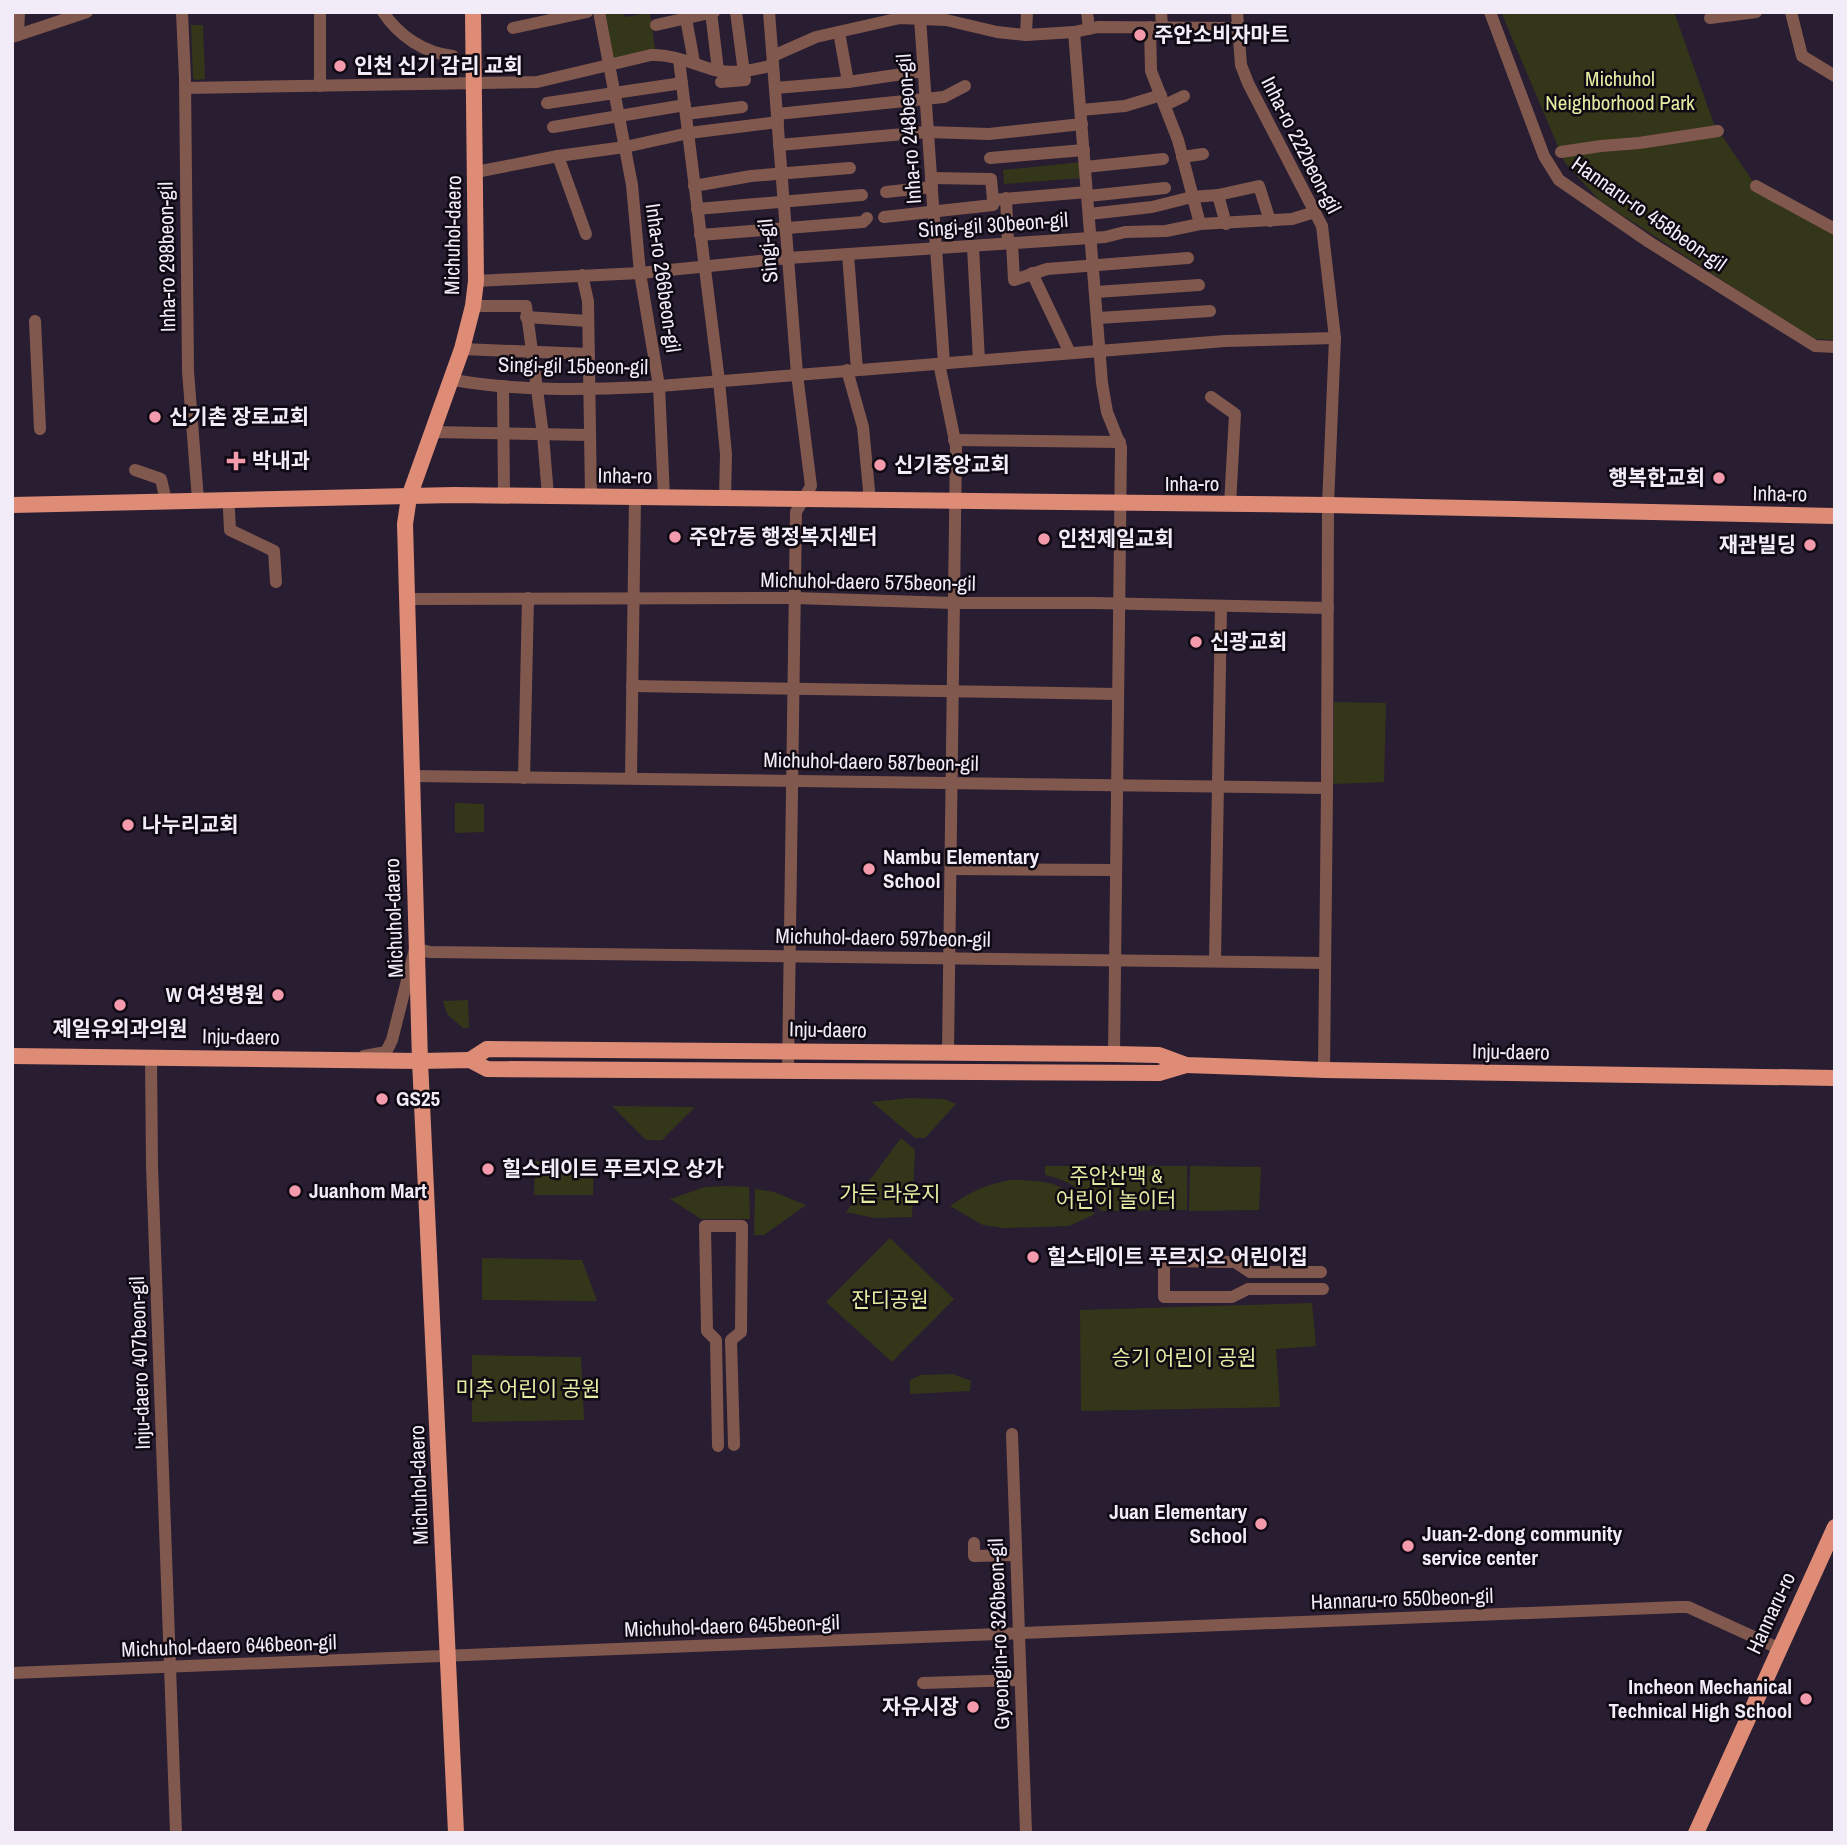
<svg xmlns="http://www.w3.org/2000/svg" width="1847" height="1845" font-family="'Archivo Narrow','Noto Sans KR',sans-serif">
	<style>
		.green { fill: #343619 }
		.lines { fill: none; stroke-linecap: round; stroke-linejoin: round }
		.minor { stroke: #81584e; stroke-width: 12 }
		.major { stroke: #df8c77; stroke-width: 16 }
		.poi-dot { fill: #f39aac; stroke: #0e0912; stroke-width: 2.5 }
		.labels { text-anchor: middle; stroke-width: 5; stroke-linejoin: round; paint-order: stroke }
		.poi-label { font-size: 21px; font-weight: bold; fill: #f2ebf8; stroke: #0e0912; text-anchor: start }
		.park-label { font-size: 21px; fill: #e4eca2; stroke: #0e0912 }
		.street-label { font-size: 21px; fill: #f2ebf8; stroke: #0e0912 }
	</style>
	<rect width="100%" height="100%" fill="#281d31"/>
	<g class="green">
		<path d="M 602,12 L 623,12 L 625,17 L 650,13 L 656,55 L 611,66 Z"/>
		<path d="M 1501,12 L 1674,12 L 1714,124 L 1756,186 L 1835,229 L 1835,340 L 1812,339 L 1599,200 L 1565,163 Z"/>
		<path d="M 191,25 L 203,25 L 205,79 L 196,80 L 193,78 Z"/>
		<path d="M 1082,162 L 1083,178 L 1004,184 L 1003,170 Z"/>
		<path d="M 1334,702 L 1386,703 L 1384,782 L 1333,784 Z"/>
		<path d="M 455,803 L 484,804 L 484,832 L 455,833 Z"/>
		<path d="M 468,1000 L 469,1028 L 463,1028 L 447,1014 L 443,1001 Z"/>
		<path d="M 908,1098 L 944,1099 L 956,1104 L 925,1138 L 915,1138 L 872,1102 Z"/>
		<path d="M 612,1106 L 695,1107 L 662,1140 L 646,1140 Z"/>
		<path d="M 901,1138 L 915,1150 L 912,1217 L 874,1218 L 846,1212 Z"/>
		<path d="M 535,1161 L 594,1161 L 593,1195 L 534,1195 Z"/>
		<path d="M 1045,1166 L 1187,1166 L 1187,1210 L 1101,1211 C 1083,1191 1072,1181 1045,1175 Z"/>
		<path d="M 1190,1166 L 1261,1167 L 1259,1210 L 1189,1211 Z"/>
		<path d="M 1011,1180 C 1055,1181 1062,1183 1095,1214 L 1069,1226 L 1004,1228 L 983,1225 L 950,1206 C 970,1192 986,1184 1011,1180 Z"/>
		<path d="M 724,1186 L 749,1187 L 750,1219 L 701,1219 L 670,1199 L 705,1187 Z"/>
		<path d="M 755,1189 L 774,1192 L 806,1205 L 764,1235 L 754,1235 Z"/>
		<path d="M 890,1238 L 954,1299 L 892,1362 L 826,1302 Z"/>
		<path d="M 482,1258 L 582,1260 L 597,1301 L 482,1300 Z"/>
		<path d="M 1312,1303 L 1316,1346 L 1276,1349 L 1280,1407 L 1081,1411 L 1080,1310 Z"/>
		<path d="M 472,1355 L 581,1357 L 584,1420 L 472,1422 Z"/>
		<path d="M 953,1374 L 971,1381 L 970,1391 L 910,1394 L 910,1380 L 921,1375 Z"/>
	</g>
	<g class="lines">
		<g class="minor">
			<path d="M 182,12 L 185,79 L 188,371 L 198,500"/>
			<path d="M 320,12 L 320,86"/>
			<path d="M 383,12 C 399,36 424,53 453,56"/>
			<path d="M 599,12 L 632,185 L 640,273 L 659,386 L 664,497"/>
			<path d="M 711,12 L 718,70"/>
			<path d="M 769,12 L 797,374 L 811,486 L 796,512 L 788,1071"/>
			<path d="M 1087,12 L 1089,29"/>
			<path d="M 1161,12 L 1162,27"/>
			<path d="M 1237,12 L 1241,65 L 1248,83 L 1322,226 L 1335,338 L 1328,505 L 1327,788 L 1324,1070"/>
			<path d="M 1490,12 L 1544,156 L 1559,180 L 1649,242 L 1815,346 L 1835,347"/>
			<path d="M 1791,12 L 1802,56 L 1835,76"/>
			<path d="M 685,13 L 694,62"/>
			<path d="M 920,18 L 944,363"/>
			<path d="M 1710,18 L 1756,12"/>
			<path d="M 656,25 L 714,12"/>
			<path d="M 1150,27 L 1151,71 L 1178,140 L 1200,224"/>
			<path d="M 513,28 L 587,12"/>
			<path d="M 839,32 L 848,82"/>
			<path d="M 1074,32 L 1102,383 L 1107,412 L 1121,447 L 1114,1054"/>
			<path d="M 18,35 L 19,12"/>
			<path d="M 1026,35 L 1027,12"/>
			<path d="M 12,37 L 87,12"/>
			<path d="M 773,56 L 816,37 L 900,18 L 946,20 L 997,32 L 1026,35 L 1074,32 L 1098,27 L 1238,28"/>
			<path d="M 679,60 L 719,381 L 726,454 L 725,498"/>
			<path d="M 721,82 L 745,80 L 736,12"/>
			<path d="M 185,88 L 537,82 L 651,55 C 672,54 691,63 711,69 C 728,75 756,70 773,65"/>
			<path d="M 775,88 L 848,82 L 923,71"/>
			<path d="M 547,103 L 682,83"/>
			<path d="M 1165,105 L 1184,96"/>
			<path d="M 1081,110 L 1125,106 L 1161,95"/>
			<path d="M 686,114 L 742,107"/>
			<path d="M 777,114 L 944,97 L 965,86"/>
			<path d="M 553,127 L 685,105"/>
			<path d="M 779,145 L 927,132 L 989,134 L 1082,124"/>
			<path d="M 1561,152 L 1601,146 L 1639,143 L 1718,131"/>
			<path d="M 558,156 L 586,234"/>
			<path d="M 1182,157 L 1203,154"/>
			<path d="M 990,158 L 1084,150"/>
			<path d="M 1085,167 L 1163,159"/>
			<path d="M 476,172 L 558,156 L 625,147 L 689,133 L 778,122"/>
			<path d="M 931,178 L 991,179 L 993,200 L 1087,192"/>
			<path d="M 694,186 L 751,176 L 850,168"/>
			<path d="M 1756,186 L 1835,229"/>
			<path d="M 886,192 L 932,187"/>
			<path d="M 1218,195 L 1226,224"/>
			<path d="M 1088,196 L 1165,188"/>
			<path d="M 1006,198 L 1008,243"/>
			<path d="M 697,209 L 862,195"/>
			<path d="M 1089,214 L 1152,207 L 1192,197 L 1218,195 L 1259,186 L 1270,221"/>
			<path d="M 884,217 L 993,205 L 993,200"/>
			<path d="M 700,235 L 863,222 L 867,218"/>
			<path d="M 1012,243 L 1014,280 L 1047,269 L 1188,258"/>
			<path d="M 973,247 L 979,360"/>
			<path d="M 848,255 L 857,370"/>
			<path d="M 1032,273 L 1070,353"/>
			<path d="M 582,275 L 588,301 L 591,497"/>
			<path d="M 476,281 L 640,273 L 788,258 L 1105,237 L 1125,232 L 1166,231 L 1200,224 L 1292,219 L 1315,212"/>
			<path d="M 1096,292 L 1199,285"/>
			<path d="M 473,306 L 526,306 L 543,435 L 548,496"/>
			<path d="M 526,317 L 588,321"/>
			<path d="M 1098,318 L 1210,311"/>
			<path d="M 35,321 L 40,429"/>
			<path d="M 462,349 L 589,354"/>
			<path d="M 941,363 L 940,368 L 956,446 L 948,1052"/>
			<path d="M 847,370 L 863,427 L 870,501"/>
			<path d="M 453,380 C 517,391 582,390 647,387 L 1225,341 L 1335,338"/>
			<path d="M 503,386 L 504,496"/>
			<path d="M 1211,397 L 1235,414 L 1230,505"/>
			<path d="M 433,432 L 589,435"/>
			<path d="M 954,440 L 1120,442"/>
			<path d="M 135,470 L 161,479 L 166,501"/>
			<path d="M 229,510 L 230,530 L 274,551 L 276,582"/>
			<path d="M 407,599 L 794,598 L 954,603 L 1094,603 L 1328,608"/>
			<path d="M 632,686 L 1118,694"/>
			<path d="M 411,776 L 1327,788"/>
			<path d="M 524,778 L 528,598"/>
			<path d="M 631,778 L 635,497"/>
			<path d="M 951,869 L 1116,870"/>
			<path d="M 1215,961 L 1221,606"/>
			<path d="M 364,1056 L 386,1052 L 392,1040 L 415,949 L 430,952 L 1325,963"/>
			<path d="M 151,1057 L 152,1166 L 176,1833"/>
			<path d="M 1321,1272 L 1250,1272 L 1235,1262 L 1164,1261 L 1164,1297 L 1232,1297 L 1248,1289 L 1323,1289"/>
			<path d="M 1012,1434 L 1026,1833"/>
			<path d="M 718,1446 L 716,1340 L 707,1331 L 705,1226 L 742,1226 L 741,1332 L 731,1340 L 734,1445"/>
			<path d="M 974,1543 L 974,1556 L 1016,1555"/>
			<path d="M 12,1673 L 1679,1607 L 1688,1607 L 1778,1648"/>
			<path d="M 923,1683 L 1020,1680"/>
		</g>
		<g class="major">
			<path d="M 12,505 L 454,495 L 1328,505 L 1835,516"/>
			<path d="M 12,1056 L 420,1061 L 470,1060 L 487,1069 L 1159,1073 L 1186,1065"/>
			<path d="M 470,1060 L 487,1049 L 1114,1054 L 1159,1055 L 1186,1065 L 1324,1070 L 1835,1078"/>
			<path d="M 456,1833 L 420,1061 L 405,524 L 409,497 L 462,349 L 473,306 L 476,281 L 473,12"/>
			<path d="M 1696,1833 L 1835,1527"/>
		</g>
	</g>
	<g class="poi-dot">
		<circle cx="1140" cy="35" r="7"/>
		<circle cx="340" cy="66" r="7"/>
		<circle cx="155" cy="417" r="7"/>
		<path d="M232.5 450.5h7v7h7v7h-7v7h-7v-7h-7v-7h7z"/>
		<circle cx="880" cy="465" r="7"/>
		<circle cx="1719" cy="478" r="7"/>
		<circle cx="675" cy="537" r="7"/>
		<circle cx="1044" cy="539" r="7"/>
		<circle cx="1810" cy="545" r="7"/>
		<circle cx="1196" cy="642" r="7"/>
		<circle cx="128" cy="825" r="7"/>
		<circle cx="869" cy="869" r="7"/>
		<circle cx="278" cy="995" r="7"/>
		<circle cx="120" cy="1005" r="7"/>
		<circle cx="382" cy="1099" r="7"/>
		<circle cx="488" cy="1169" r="7"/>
		<circle cx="295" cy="1191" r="7"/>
		<circle cx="1033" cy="1257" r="7"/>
		<circle cx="1261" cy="1524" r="7"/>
		<circle cx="1408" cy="1546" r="7"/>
		<circle cx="1806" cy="1699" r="7"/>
		<circle cx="973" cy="1707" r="7"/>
	</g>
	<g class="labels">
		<g class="poi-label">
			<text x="1154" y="42">주안소비자마트</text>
			<text x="354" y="73">인천 신기 감리 교회</text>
			<text x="169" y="424">신기촌 장로교회</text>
			<text x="252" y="468">박내과</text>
			<text x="894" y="472">신기중앙교회</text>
			<text x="1705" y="485" text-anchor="end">행복한교회</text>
			<text x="689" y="544">주안7동 행정복지센터</text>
			<text x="1058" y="546">인천제일교회</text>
			<text x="1796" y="552" text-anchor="end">재관빌딩</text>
			<text x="1210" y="649">신광교회</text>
			<text x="142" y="832">나누리교회</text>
			<text x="883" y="864">Nambu Elementary<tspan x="883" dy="24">School</tspan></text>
			<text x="264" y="1002" text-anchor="end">W 여성병원</text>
			<text x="120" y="1036" text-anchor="middle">제일유외과의원</text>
			<text x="396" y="1106">GS25</text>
			<text x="502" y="1176">힐스테이트 푸르지오 상가</text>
			<text x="309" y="1198">Juanhom Mart</text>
			<text x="1047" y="1264">힐스테이트 푸르지오 어린이집</text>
			<text x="1247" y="1519" text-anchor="end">Juan Elementary<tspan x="1247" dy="24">School</tspan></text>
			<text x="1422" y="1541">Juan-2-dong community<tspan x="1422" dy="24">service center</tspan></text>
			<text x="1792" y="1694" text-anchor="end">Incheon Mechanical<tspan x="1792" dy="24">Technical High School</tspan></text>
			<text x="959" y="1714" text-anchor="end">자유시장</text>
		</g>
		<g class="park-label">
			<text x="1620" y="86">Michuhol<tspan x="1620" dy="24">Neighborhood Park</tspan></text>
			<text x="1116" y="1183">주안산맥 &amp;<tspan x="1116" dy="24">어린이 놀이터</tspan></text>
			<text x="890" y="1201">가든 라운지</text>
			<text x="890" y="1307">잔디공원</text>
			<text x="1184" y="1365">승기 어린이 공원</text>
			<text x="528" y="1396">미추 어린이 공원</text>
		</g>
		<g class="street-label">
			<text transform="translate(909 129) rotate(-94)" y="7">Inha-ro 248beon-gil</text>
			<text transform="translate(1301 145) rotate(63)" y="7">Inha-ro 222beon-gil</text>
			<text transform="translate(1649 214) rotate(35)" y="7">Hannaru-ro 458beon-gil</text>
			<text transform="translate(993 225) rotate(-4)" y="7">Singi-gil 30beon-gil</text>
			<text transform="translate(453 235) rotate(-89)" y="7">Michuhol-daero</text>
			<text transform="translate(768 251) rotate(-95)" y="7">Singi-gil</text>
			<text transform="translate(167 257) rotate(-91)" y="7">Inha-ro 298beon-gil</text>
			<text transform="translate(663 278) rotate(82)" y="7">Inha-ro 266beon-gil</text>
			<text transform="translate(573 366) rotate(1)" y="7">Singi-gil 15beon-gil</text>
			<text transform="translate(625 476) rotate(1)" y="7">Inha-ro</text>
			<text x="1192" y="491">Inha-ro</text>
			<text transform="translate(1780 494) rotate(1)" y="7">Inha-ro</text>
			<text transform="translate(868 582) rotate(1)" y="7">Michuhol-daero 575beon-gil</text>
			<text transform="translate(871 762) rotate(1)" y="7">Michuhol-daero 587beon-gil</text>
			<text transform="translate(394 918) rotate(-92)" y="7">Michuhol-daero</text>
			<text transform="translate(883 938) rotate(1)" y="7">Michuhol-daero 597beon-gil</text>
			<text transform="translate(828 1030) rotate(1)" y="7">Inju-daero</text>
			<text transform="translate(241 1037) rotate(1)" y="7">Inju-daero</text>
			<text transform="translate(1511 1052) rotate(1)" y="7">Inju-daero</text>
			<text transform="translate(140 1363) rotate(-92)" y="7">Inju-daero 407beon-gil</text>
			<text transform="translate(419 1485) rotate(-92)" y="7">Michuhol-daero</text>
			<text transform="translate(1402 1599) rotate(-2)" y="7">Hannaru-ro 550beon-gil</text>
			<text transform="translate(1771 1613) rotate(-65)" y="7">Hannaru-ro</text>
			<text transform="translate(732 1626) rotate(-2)" y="7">Michuhol-daero 645beon-gil</text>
			<text transform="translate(999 1634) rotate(-92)" y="7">Gyeongin-ro 326beon-gil</text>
			<text transform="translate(229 1646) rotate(-2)" y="7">Michuhol-daero 646beon-gil</text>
		</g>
	</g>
	<rect width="1847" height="1845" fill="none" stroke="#f2ebf8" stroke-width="28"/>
</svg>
